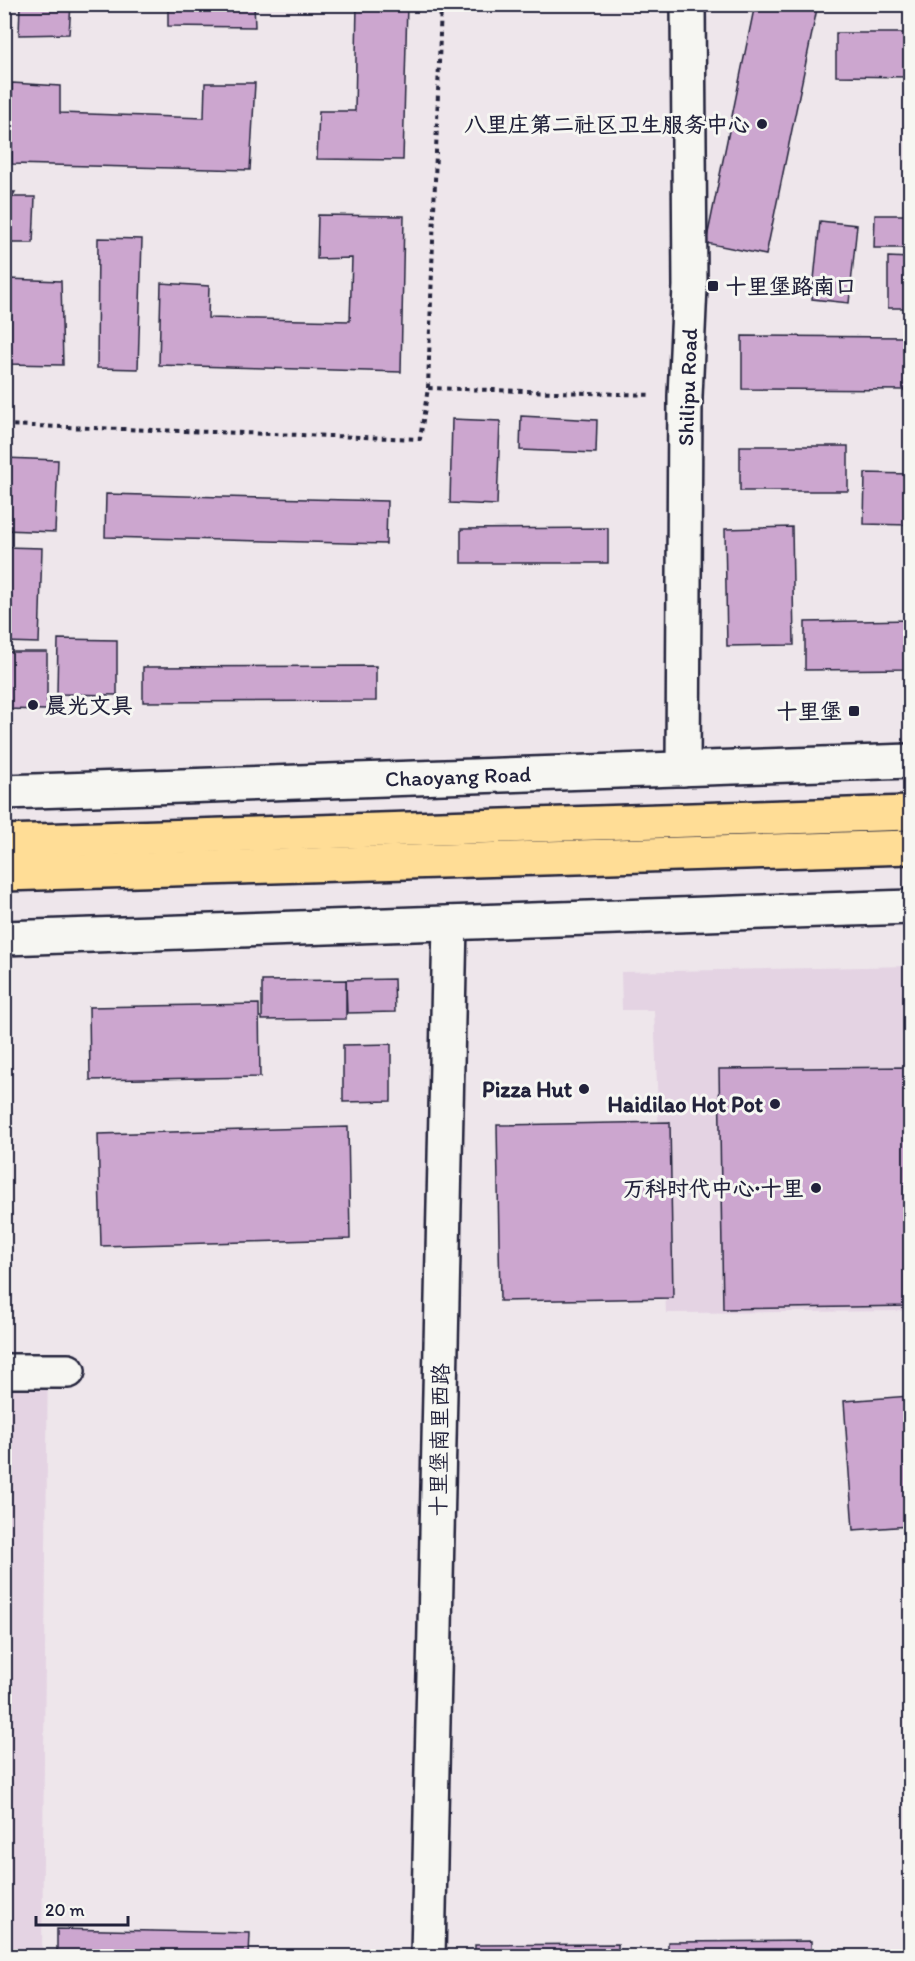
<svg xmlns="http://www.w3.org/2000/svg" width="915" height="1961" font-family="Itim,'LXGW WenKai TC',sans-serif">
	<style>
		.built { fill: #e4d3e3 }
		.building { fill: #cca6cf; stroke: #22223b; stroke-width: 1.5 }
		.lines { fill: none; stroke-linecap: round; stroke-linejoin: round }
		.minor-casing { stroke: #22223b; stroke-width: 38 }
		.tertiary-casing { stroke: #22223b; stroke-width: 38 }
		.trunk-casing { stroke: #22223b; stroke-width: 38 }
		.path { stroke: #22223b; stroke-width: 4; stroke-dasharray: 4.5 4.5; stroke-linecap: butt }
		.minor { stroke: #f6f6f2; stroke-width: 33 }
		.tertiary { stroke: #f6f6f2; stroke-width: 33 }
		.trunk { stroke: #ffdd96; stroke-width: 33 }
		.poi-dot { fill: #22223b; stroke: #f6f6f2; stroke-width: 2 }
		.labels { text-anchor: middle; stroke-width: 6; stroke-linejoin: round; paint-order: stroke }
		.poi-label { font-size: 22px; font-weight: bold; fill: #22223b; stroke: #f6f6f2; text-anchor: end }
		.street-label { font-size: 22px; fill: #22223b; stroke: #f6f6f2 }
	</style>
	<rect width="100%" height="100%" fill="#eee6eb"/>
	<filter id="ink" filterUnits="userSpaceOnUse"><feTurbulence type="fractalNoise" baseFrequency=".0167" numOctaves="2"/><feDisplacementMap in="SourceGraphic" scale="12" xChannelSelector="R" yChannelSelector="G"/><feConvolveMatrix kernelMatrix="1 2 1 2 8 2 1 2 1" color-interpolation-filters="sRGB"/></filter>
	<g filter="url(#ink)">
		<g class="built">
			<path d="M 910,966 L 910,1311 L 666,1313 L 654,1010 L 622,1010 L 621,972 Z"/>
			<path d="M 5,1352 L 48,1353 L 42,1956 L 5,1956 Z"/>
		</g>
		<g class="building">
			<path d="M 20,4 L 71,4 L 69,34 L 19,35 Z"/>
			<path d="M 168,4 L 254,4 L 255,27 L 168,26 Z"/>
			<path d="M 357,4 L 407,4 L 403,160 L 317,159 L 319,111 L 355,111 Z"/>
			<path d="M 755,4 L 818,4 L 766,255 L 706,243 Z"/>
			<path d="M 836,33 L 910,33 L 910,77 L 836,76 Z"/>
			<path d="M 12,83 L 60,86 L 60,113 L 204,118 L 205,83 L 255,83 L 250,170 L 12,164 Z"/>
			<path d="M 4,192 L 15,192 L 12,197 L 35,197 L 33,243 L 4,243 Z"/>
			<path d="M 318,215 L 404,216 L 401,372 L 159,365 L 161,283 L 209,286 L 208,318 L 350,321 L 352,258 L 317,259 Z"/>
			<path d="M 875,215 L 910,215 L 910,248 L 874,248 Z"/>
			<path d="M 820,221 L 857,225 L 849,303 L 812,299 Z"/>
			<path d="M 98,238 L 142,239 L 138,369 L 97,368 Z"/>
			<path d="M 888,257 L 910,258 L 910,308 L 888,308 Z"/>
			<path d="M 8,279 L 61,281 L 63,365 L 4,364 L 4,314 L 11,314 Z"/>
			<path d="M 742,336 L 910,337 L 910,390 L 742,389 Z"/>
			<path d="M 521,416 L 597,420 L 596,453 L 520,450 Z"/>
			<path d="M 452,419 L 500,421 L 497,505 L 450,503 Z"/>
			<rect x="740" y="446" width="108" height="45"/>
			<path d="M 4,458 L 58,460 L 55,532 L 4,530 Z"/>
			<path d="M 865,473 L 910,474 L 910,525 L 864,524 Z"/>
			<path d="M 106,494 L 387,501 L 386,544 L 105,537 Z"/>
			<path d="M 792,527 L 794,645 L 727,646 L 725,529 Z"/>
			<path d="M 608,528 L 608,563 L 461,563 L 461,529 Z"/>
			<path d="M 4,547 L 42,548 L 39,643 L 4,642 Z"/>
			<path d="M 910,620 L 910,669 L 805,670 L 805,622 Z"/>
			<path d="M 58,639 L 117,640 L 117,695 L 57,694 Z"/>
			<path d="M 4,652 L 47,652 L 47,710 L 4,709 Z"/>
			<path d="M 376,666 L 376,701 L 143,702 L 143,667 Z"/>
			<path d="M 394,979 L 395,1012 L 347,1013 L 346,980 Z"/>
			<path d="M 346,980 L 346,1019 L 262,1020 L 262,981 Z"/>
			<path d="M 259,1004 L 260,1077 L 90,1080 L 89,1007 Z"/>
			<path d="M 391,1044 L 391,1101 L 343,1102 L 343,1045 Z"/>
			<path d="M 910,1067 L 910,1306 L 723,1309 L 719,1069 Z"/>
			<path d="M 670,1122 L 673,1298 L 500,1301 L 497,1125 Z"/>
			<path d="M 348,1127 L 350,1239 L 101,1246 L 98,1134 Z"/>
			<path d="M 910,1396 L 910,1526 L 853,1530 L 844,1401 Z"/>
			<path d="M 57,1929 L 250,1933 L 249,1956 L 57,1956 Z"/>
			<path d="M 811,1941 L 811,1956 L 668,1956 L 668,1942 Z"/>
			<path d="M 618,1944 L 618,1956 L 475,1956 L 475,1945 Z"/>
		</g>
		<g class="lines">
			<defs>
				<g id="minor">
					<path d="M 4,1371 L 68,1371"/>
					<path d="M 428,1956 L 450,923"/>
				</g>
				<g id="tertiary">
					<path d="M 683,769 L 685,396 L 690,286 L 688,4"/>
					<path d="M 4,792 L 910,761"/>
					<path d="M 4,938 L 910,907"/>
				</g>
				<g id="trunk">
					<path d="M 4,842 L 910,813"/>
					<path d="M 4,874 L 910,847"/>
				</g>
			</defs>
			<use href="#minor" class="minor-casing"/>
			<use href="#tertiary" class="tertiary-casing"/>
			<use href="#trunk" class="trunk-casing"/>
			<g class="path">
				<path d="M 428,388 L 441,4"/>
				<path d="M 4,425 L 420,439 L 428,388 L 653,395"/>
			</g>
			<use href="#minor" class="minor"/>
			<use href="#tertiary" class="tertiary"/>
			<use href="#trunk" class="trunk"/>
		</g>
	</g>
	<g class="poi-dot">
		<circle cx="762" cy="124" r="6"/>
		<rect x="707" y="280" width="12" height="12" rx="3"/>
		<circle cx="33" cy="705" r="6"/>
		<rect x="848" y="705" width="12" height="12" rx="3"/>
		<circle cx="584" cy="1089" r="6"/>
		<circle cx="775" cy="1104" r="6"/>
		<circle cx="816" cy="1188" r="6"/>
	</g>
	<g class="labels">
		<g class="poi-label">
			<text x="750" y="132">八里庄第二社区卫生服务中心</text>
			<text x="725" y="294" text-anchor="start">十里堡路南口</text>
			<text x="45" y="713" text-anchor="start">晨光文具</text>
			<text x="842" y="719">十里堡</text>
			<text x="572" y="1097">Pizza Hut</text>
			<text x="763" y="1112">Haidilao Hot Pot</text>
			<text x="804" y="1196">万科时代中心·十里</text>
		</g>
		<g class="street-label">
			<text transform="translate(687 387) rotate(-88)" y="8">Shilipu Road</text>
			<text transform="translate(458 776) rotate(-2)" y="8">Chaoyang Road</text>
			<text transform="translate(439 1440) rotate(-89)" y="8">十里堡南里西路</text>
		</g>
	</g>
	<rect width="915" height="1961" fill="none" stroke="#f6f6f2" stroke-width="24"/>
	<rect x="12" y="12" width="891" height="1937" fill="none" stroke="#22223b" stroke-width="2" filter="url(#ink)"/>
	<path d="M36 1916v9h92v-9" fill="none" stroke="#22223b" stroke-width="3"/>
	<text x="45" y="1916" font-size="18" fill="#22223b" stroke="#f6f6f2" stroke-width="4.5" paint-order="stroke">20 m</text>
</svg>
